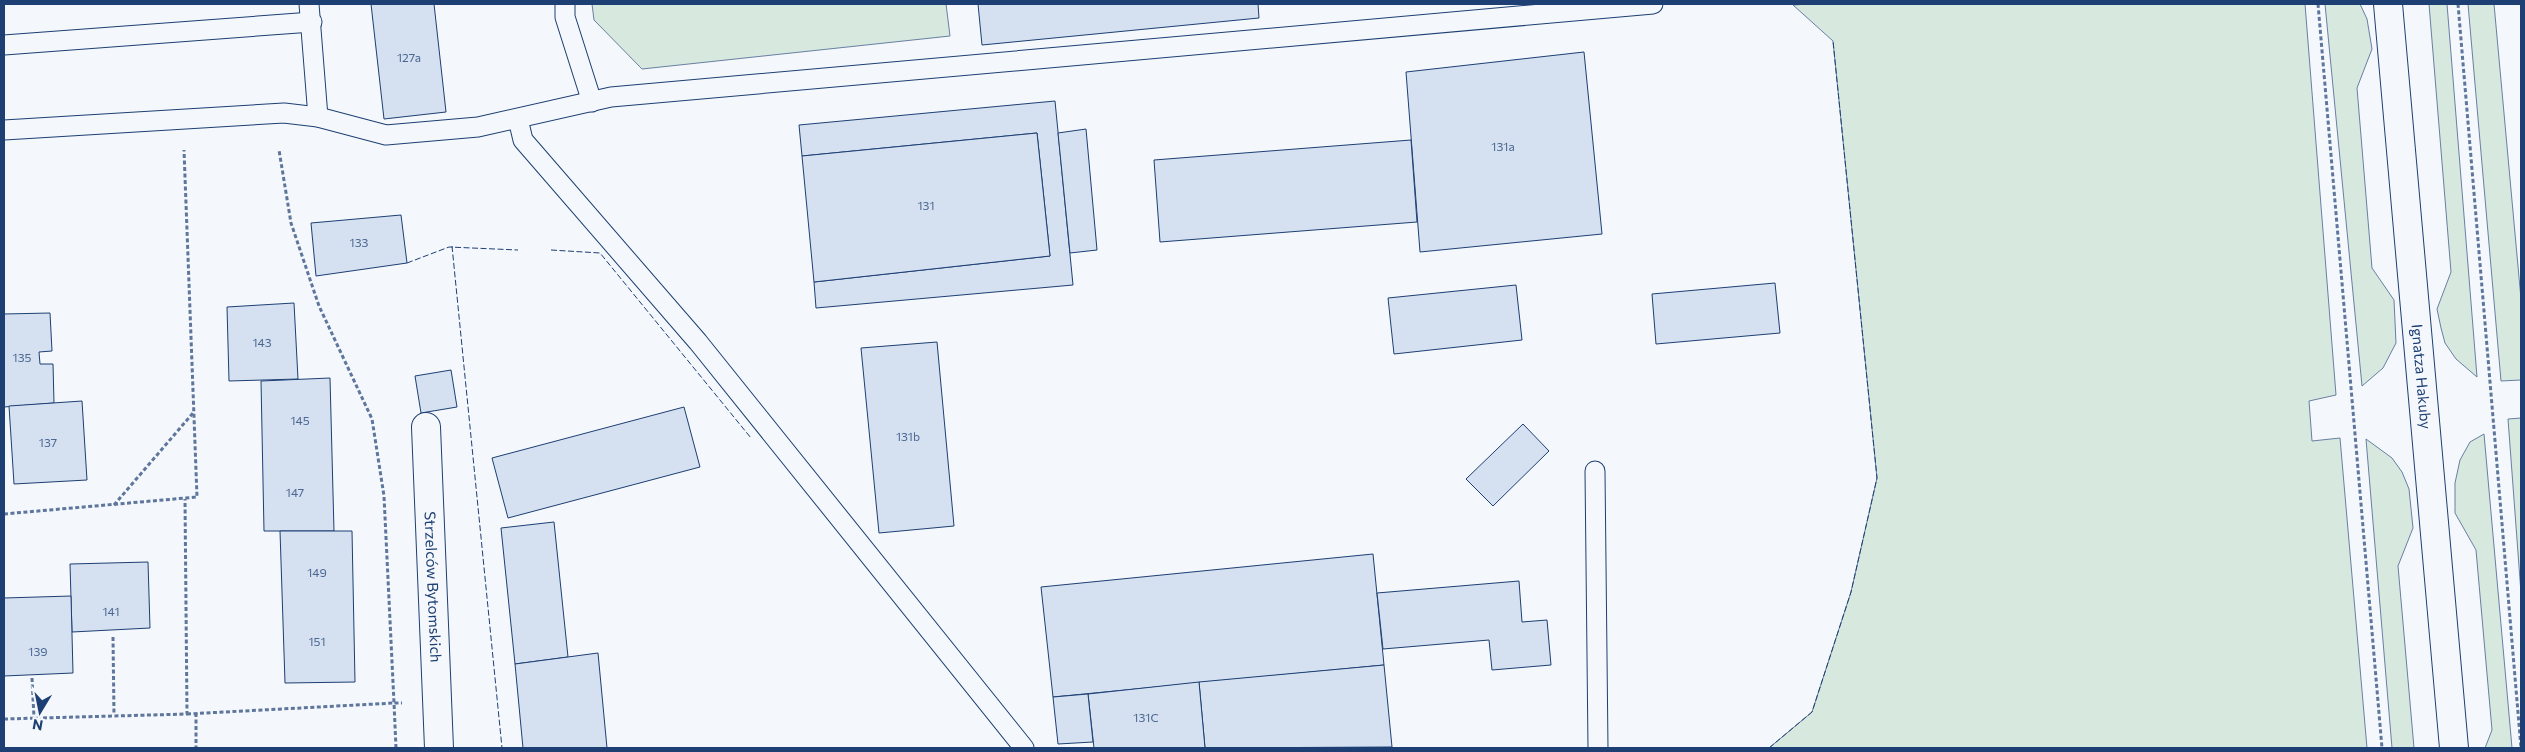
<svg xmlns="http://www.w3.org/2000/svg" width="2525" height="752" font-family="Commissioner,sans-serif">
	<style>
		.green { fill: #d7e8df; stroke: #687fa3 }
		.building { fill: #d5e0f0; stroke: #1d3f73 }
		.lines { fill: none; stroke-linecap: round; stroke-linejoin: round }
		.service-casing { stroke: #1d3f73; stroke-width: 21 }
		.minor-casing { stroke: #1d3f73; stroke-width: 30 }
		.path { stroke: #5e769c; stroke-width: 3; stroke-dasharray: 4 2.5; stroke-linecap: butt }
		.service { stroke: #f4f7fb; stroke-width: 19 }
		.minor { stroke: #f4f7fb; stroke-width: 28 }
		.fence { stroke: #1d3f73; stroke-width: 1; stroke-dasharray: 6 2.5; stroke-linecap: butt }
		.labels { text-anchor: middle; stroke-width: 4; stroke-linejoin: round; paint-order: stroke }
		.number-label { font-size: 12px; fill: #4b6792 }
		.street-label { font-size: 15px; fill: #1d3f73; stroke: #f4f7fb }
	</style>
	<rect width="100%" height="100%" fill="#f4f7fb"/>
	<g class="green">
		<path d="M 592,4 L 946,4 L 950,36 L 642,69 L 594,20 Z"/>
		<path d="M 1809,4 L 2305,4 L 2336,395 L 2309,401 L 2312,441 L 2340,438 L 2367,748 L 1769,748 L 1812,712 L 1851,592 L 1877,478 L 1833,41 L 1793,5 Z"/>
		<path d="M 2325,4 L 2360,4 L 2367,19 L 2372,49 L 2357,88 L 2372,268 L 2394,300 L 2396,343 L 2383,368 L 2362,386 Z"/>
		<path d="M 2429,4 L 2447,4 L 2477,377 L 2456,359 L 2445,343 L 2441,328 L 2437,309 L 2451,272 Z"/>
		<path d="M 2468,4 L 2494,4 L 2521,299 L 2521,380 L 2501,381 Z"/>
		<path d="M 2521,418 L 2521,593 L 2508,419 Z"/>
		<path d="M 2484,434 L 2512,748 L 2485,748 L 2492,730 L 2476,550 L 2455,513 L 2455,483 L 2460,460 L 2470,442 Z"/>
		<path d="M 2366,439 L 2392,458 L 2402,472 L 2409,489 L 2413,528 L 2398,566 L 2414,748 L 2392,748 Z"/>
	</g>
	<g class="building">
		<path d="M 371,4 L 434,4 L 446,112 L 384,119 Z"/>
		<path d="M 978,4 L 1258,4 L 1259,18 L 982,45 Z"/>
		<path d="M 1584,52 L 1602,234 L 1420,252 L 1406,72 Z"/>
		<path d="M 1055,101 L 1073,285 L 816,308 L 814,282 L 1050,256 L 1037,133 L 802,156 L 799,125 Z"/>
		<path d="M 1086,129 L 1097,250 L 1070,253 L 1058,133 Z"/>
		<path d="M 1037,133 L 1050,256 L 814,282 L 802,156 Z"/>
		<path d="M 1411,140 L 1417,222 L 1160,242 L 1154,160 Z"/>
		<path d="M 401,215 L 407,263 L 316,276 L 311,223 Z"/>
		<path d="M 1775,283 L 1780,333 L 1656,344 L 1652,294 Z"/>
		<path d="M 1516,285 L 1522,340 L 1394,354 L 1388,298 Z"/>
		<path d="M 294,303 L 298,379 L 229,381 L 227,307 Z"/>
		<path d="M 50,313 L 52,351 L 39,352 L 40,364 L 53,364 L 54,403 L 4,407 L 4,314 Z"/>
		<path d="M 937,342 L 954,526 L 879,533 L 861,348 Z"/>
		<path d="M 451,370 L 457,407 L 421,413 L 415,376 Z"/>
		<path d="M 330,378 L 334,531 L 264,531 L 261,381 Z"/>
		<path d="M 82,401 L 87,480 L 14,484 L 9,406 Z"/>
		<path d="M 684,407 L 700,467 L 508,518 L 492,458 Z"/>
		<path d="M 1523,424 L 1549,451 L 1493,506 L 1466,479 Z"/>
		<path d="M 554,522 L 568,657 L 515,664 L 501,528 Z"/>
		<path d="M 280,531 L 352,531 L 355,682 L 285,683 Z"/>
		<path d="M 1373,554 L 1384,665 L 1053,697 L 1041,587 Z"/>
		<path d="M 148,562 L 150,628 L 72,632 L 70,564 Z"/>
		<path d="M 1519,581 L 1522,622 L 1547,620 L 1551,665 L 1492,670 L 1489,640 L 1383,649 L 1377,593 Z"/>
		<path d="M 71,596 L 73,673 L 4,676 L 4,598 Z"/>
		<path d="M 598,653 L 607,748 L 523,748 L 515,664 Z"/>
		<path d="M 1384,665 L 1392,747 L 1205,748 L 1199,682 Z"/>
		<path d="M 1199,682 L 1205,748 L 1094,748 L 1088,694 Z"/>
		<path d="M 1088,694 L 1093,742 L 1058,744 L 1053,697 Z"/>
	</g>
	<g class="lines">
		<defs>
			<g id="service">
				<path d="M 309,4 L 318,117"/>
				<path d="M 565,4 L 565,17 L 592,102"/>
				<path d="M 4,45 L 312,22"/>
				<path d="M 518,119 L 523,140 L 698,342 L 1024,748"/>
				<path d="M 4,130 L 284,113 L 318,117 L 386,135 L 478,127 L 611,97 L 1653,4"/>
				<path d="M 1595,471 L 1598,748"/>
			</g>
			<g id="minor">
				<path id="s1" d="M 2388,4 L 2454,748"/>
				<path id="s2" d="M 426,427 L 439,748"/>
			</g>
		</defs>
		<use href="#service" class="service-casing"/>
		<use href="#minor" class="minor-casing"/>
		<g class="path">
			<path d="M 2318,4 L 2382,748"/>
			<path d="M 2458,4 L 2521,748"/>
			<path d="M 114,505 L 193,413"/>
			<path d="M 4,514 L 197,497 L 184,150"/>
			<path d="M 113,637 L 114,715"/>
			<path d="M 32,678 L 34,718"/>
			<path d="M 196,713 L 196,748"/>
			<path d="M 187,714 L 394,703 L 384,496 L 372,419 L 319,306 L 291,223 L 279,150"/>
			<path d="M 4,719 L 187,714 L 185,499"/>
			<path d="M 396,748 L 394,703 L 402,703"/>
		</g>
		<use href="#service" class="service"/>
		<use href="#minor" class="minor"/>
		<g class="fence">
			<path d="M 452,246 L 502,748"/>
			<path d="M 551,250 L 600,253 L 751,438"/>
			<path d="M 407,263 L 449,247 L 518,250"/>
			<path d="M 1769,748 L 1812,712 L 1851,592 L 1877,478 L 1833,41"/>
		</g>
	</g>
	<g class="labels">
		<g class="number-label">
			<text x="409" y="62">127a</text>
			<text x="1503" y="151">131a</text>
			<text x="926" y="210">131</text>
			<text x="359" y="247">133</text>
			<text x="262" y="347">143</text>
			<text x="22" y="362">135</text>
			<text x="300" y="425">145</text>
			<text x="908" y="441">131b</text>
			<text x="48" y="447">137</text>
			<text x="295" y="497">147</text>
			<text x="317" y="577">149</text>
			<text x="111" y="616">141</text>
			<text x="317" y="646">151</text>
			<text x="38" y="656">139</text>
			<text x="1146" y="722">131C</text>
		</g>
		<g class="street-label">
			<text dy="5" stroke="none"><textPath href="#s1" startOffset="374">Ignatza Hakuby</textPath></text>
			<text dy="5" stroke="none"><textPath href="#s2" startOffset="160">Strzelców Bytomskich</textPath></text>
		</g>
	</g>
	<rect width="2525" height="752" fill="none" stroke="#1d3f73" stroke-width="10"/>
	<g transform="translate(40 712) rotate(190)" stroke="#f4f7fb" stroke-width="4" paint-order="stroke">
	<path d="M0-4L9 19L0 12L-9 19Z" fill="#1d3f73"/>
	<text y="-8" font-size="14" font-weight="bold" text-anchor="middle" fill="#1d3f73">N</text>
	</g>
</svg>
